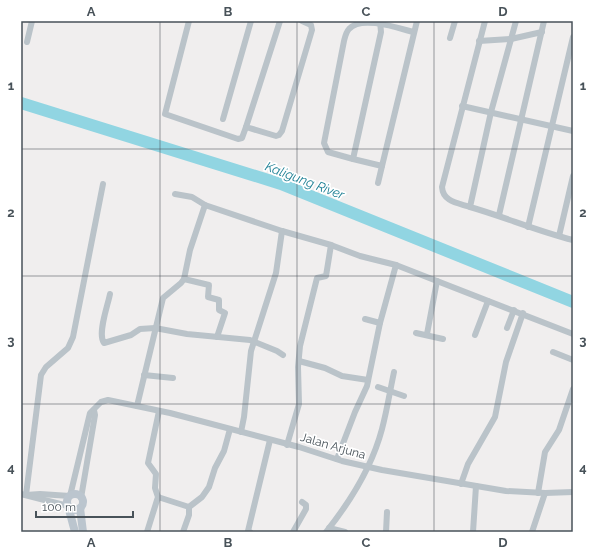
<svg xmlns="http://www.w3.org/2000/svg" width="594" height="553" font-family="Raleway,sans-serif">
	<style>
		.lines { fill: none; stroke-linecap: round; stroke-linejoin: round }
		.river { stroke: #91d5e2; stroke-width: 12 }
		.street { stroke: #bac3c9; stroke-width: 6 }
		.secondary { stroke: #bbc5ce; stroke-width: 8 }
		.grid { fill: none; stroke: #485259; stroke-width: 1; stroke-opacity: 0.55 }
		.labels { text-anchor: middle; stroke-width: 3.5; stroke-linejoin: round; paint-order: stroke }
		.street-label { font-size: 12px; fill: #485259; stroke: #fff }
		.water-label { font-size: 13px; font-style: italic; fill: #1a7e93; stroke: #fff }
		.neatline { fill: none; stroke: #485259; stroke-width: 1.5 }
		.grid-label { font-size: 13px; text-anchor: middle; font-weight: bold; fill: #485259 }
	</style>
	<rect width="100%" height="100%" fill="#f0eeee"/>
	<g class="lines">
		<path class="river" d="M 21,103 L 281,184 L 573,302"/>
		<g class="street">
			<path d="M 189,21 L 165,114 L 238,139 L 242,138 L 246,127"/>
			<path d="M 280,21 L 246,127 L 276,136 L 279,135 L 282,131 L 312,30 L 311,25 L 302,21"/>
			<path d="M 380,21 L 381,32 L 353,159 L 382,166 L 417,21"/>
			<path d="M 516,21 L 491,112 L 470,207 C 505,217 537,231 573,240"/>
			<path d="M 450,38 L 455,21"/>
			<path d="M 479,41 L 511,39 L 542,32"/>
			<path d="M 27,42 L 32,21"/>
			<path d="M 462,106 L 573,131"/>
			<path d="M 223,119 L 251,21"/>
			<path d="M 353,159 L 328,152 L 324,143 L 344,41 C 345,37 346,32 349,29 C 361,15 398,28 413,32"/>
			<path d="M 378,183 L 382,166"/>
			<path d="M 175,194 L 192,197 L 205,205"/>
			<path d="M 470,207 C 458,203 443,202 442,187 L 485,21"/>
			<path d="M 499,215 L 544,21"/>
			<path d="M 528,227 L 573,37"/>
			<path d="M 559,236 L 573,176"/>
			<path d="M 184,279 L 209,285 L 208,297 L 219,300 L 219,310 L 225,313 L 217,337"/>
			<path d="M 110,294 C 108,305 97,334 104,343 L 131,335 L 140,329 L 155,328 L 187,334 L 250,340 L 277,351 L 283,355"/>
			<path d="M 365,319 L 380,323"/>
			<path d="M 507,328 L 514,310"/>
			<path d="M 416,333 L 443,339"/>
			<path d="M 427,334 L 437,281"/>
			<path d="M 475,335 L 488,301"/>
			<path d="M 553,352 L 573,360"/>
			<path d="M 299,361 L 325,368 L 342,376 L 368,380"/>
			<path d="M 144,375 L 173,378"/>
			<path d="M 378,387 L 404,396"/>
			<path d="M 137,406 L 163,298 L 181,283 L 184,279 L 190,250 L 205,205 L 282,231 L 331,245 L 360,256 L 396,265 L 573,334"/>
			<path d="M 241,432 L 244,417 L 251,351 L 276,273 L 282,231"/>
			<path d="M 287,445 L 299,404 L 298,367 L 300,346 L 317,278 L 326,276 L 331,245"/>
			<path d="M 337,459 L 355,412 L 367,386 L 380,323 L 396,265"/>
			<path d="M 461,484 L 468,464 L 495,417 L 506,362 L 523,313"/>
			<path d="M 538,493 L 545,452 L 559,430 L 573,389"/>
			<path d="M 21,494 L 68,506"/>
			<path d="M 26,495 L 40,494 L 70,496 L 90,413 L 101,402 L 108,400 L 170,413 L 299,447 L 342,461 L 382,470 L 506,491 L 545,493 L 573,492"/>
			<path d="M 26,495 L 41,375 L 46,367 L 68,348 L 73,337 L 103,184"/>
			<path d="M 158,497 L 189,507 L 189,515 L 183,532"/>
			<path d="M 81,498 L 95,415 L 94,410"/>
			<path d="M 189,507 L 202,497 L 209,487 L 215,468 L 224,451 L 230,429"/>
			<path d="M 329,528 L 345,532"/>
			<path d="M 147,532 L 158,497 L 155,488 L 156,474 L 148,463 L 159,411"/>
			<path d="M 250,532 L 248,531 L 270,440"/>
			<path d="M 293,532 L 306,509 L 306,505 L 302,502"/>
			<path d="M 326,532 C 350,502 372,467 382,429 C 387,410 390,391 394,372"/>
			<path d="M 386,532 L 387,512"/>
			<path d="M 473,532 L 476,486"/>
			<path d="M 532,532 L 545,493"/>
		</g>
		<g class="secondary">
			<circle cx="75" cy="502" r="8"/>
			<path d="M 68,506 L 75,532"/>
			<path d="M 80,508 L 83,532"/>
		</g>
	</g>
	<path class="grid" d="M 160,21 L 160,532M 297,21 L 297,532M 434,21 L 434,532M 21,149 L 573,149M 21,276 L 573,276M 21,404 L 573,404"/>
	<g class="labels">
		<g class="street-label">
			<text transform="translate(333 446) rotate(16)" y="4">Jalan Arjuna</text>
		</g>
		<g class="water-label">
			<text transform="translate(305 180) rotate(21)" y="5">Kaligung River</text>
		</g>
	</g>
	<rect width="594" height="553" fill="none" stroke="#ffffff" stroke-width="44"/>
	<path d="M36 511v6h97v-6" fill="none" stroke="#485259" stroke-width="2"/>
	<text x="42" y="511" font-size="12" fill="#485259" stroke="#ffffff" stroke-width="3" paint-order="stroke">100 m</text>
	<rect x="22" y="22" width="550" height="509" class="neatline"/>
	<g class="grid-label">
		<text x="91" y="16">A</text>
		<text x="228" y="16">B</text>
		<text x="366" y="16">C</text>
		<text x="503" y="16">D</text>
		<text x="11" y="90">1</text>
		<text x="583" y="90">1</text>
		<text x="11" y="217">2</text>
		<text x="583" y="217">2</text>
		<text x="11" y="345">3</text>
		<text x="583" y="345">3</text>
		<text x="11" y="472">4</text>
		<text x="583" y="472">4</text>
		<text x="91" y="547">A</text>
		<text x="228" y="547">B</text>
		<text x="366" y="547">C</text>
		<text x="503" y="547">D</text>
	</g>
</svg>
